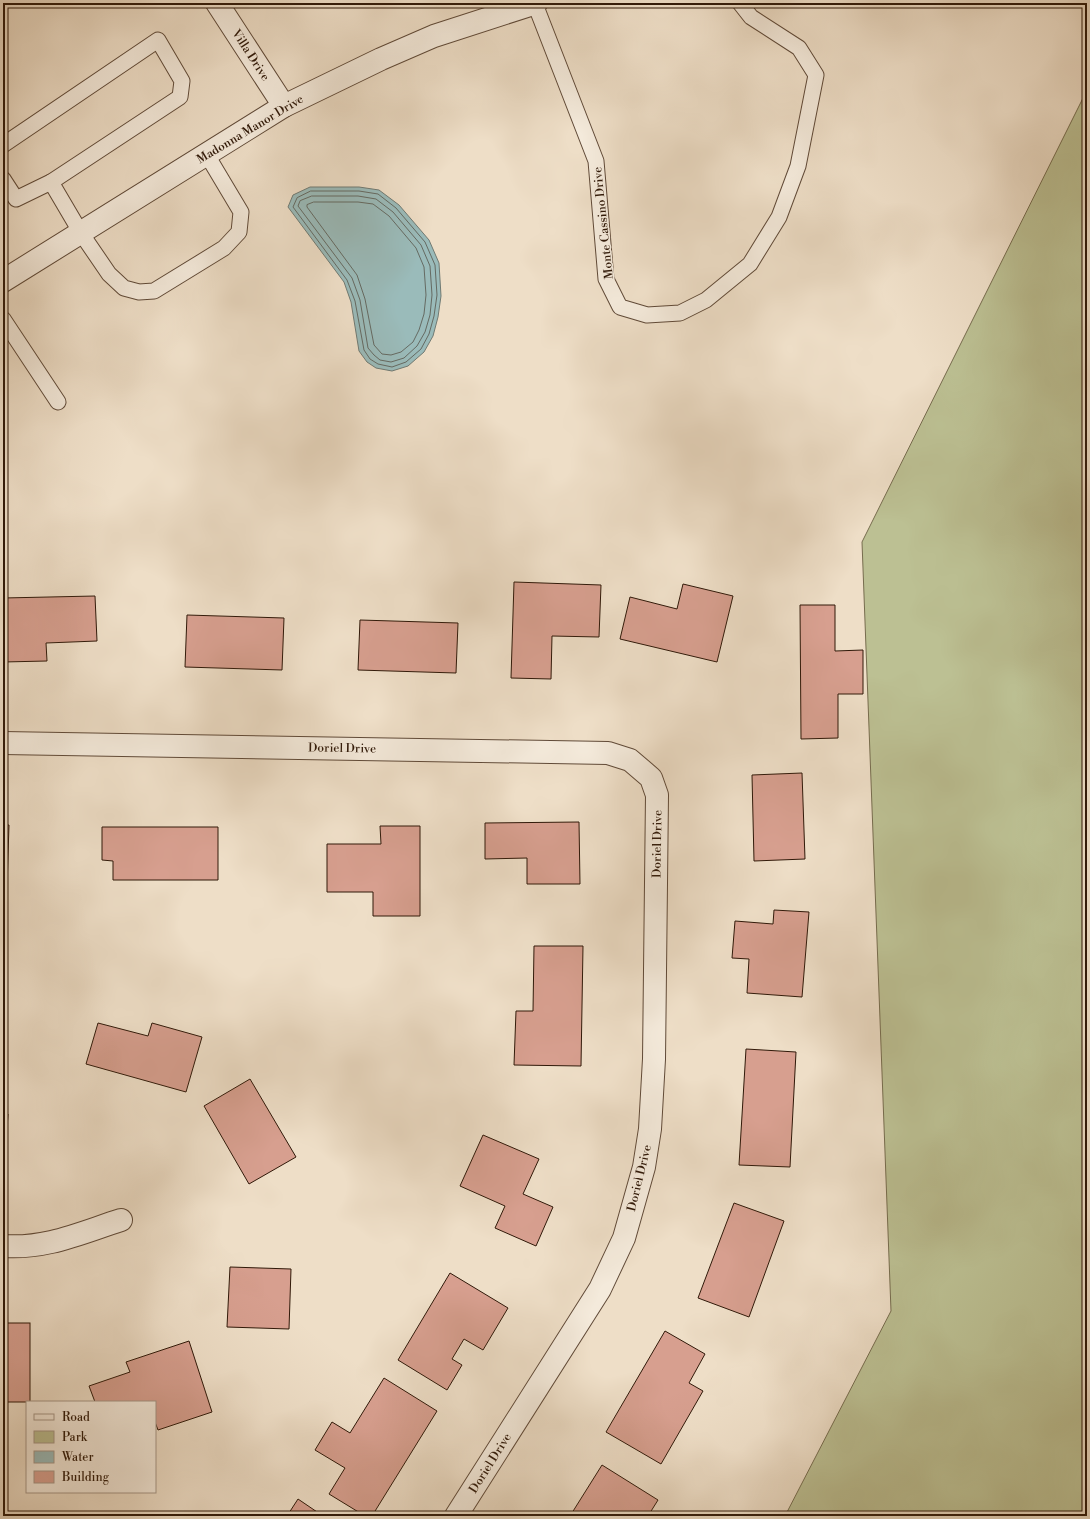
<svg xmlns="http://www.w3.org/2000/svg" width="1090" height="1519" font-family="'Libre Bodoni',serif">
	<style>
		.green { fill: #bcc093; stroke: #766c4e }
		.water { fill: #9abbba; stroke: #707a73 }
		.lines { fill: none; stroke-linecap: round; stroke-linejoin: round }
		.shore { stroke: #656a62; stroke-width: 1 }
		.building { fill: #d79f8f; stroke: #301909 }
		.lane-casing { stroke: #604a38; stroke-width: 17 }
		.street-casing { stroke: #604a38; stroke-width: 24 }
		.lane { stroke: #f4eadb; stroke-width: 15 }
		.street { stroke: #f4eadb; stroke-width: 22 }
		.labels { text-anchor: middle; stroke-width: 3; stroke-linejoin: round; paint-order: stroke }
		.street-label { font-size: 12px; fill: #301909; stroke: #f4eadb }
	</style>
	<rect width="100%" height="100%" fill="#eedec7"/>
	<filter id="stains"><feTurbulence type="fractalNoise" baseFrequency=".005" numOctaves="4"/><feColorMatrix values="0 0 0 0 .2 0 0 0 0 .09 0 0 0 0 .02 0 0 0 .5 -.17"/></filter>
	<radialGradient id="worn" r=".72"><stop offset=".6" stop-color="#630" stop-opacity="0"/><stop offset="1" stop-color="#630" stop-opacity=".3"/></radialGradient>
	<path class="green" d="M 1087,90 L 1087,1516 L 785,1516 L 891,1311 L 862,542 Z"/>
	<path class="water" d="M 310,187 L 359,187 L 379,190 L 399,205 L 429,240 L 439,263 L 441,296 L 438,317 L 433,336 L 424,352 L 408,366 L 392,371 L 376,368 L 367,362 L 359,351 L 351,302 L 344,282 L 288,207 L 293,195 Z"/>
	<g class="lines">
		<g class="shore">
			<path d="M 311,191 L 359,191 L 378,194 L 396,208 L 425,242 L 435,265 L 437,295 L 434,316 L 429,334 L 421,349 L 406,362 L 392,367 L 378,364 L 370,359 L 364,350 L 355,301 L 347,280 L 293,207 L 297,198 Z"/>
			<path d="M 312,196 L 358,196 L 376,199 L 393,212 L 421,245 L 430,266 L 432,295 L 430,315 L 425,332 L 417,346 L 404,358 L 391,362 L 380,360 L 374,355 L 368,348 L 360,300 L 352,278 L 298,206 L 300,201 Z"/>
			<path d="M 314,202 L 358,202 L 373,204 L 389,216 L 416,248 L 424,267 L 426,295 L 424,314 L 419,330 L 413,342 L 401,352 L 391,355 L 382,354 L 374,345 L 365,299 L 357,275 L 307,207 L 307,205 Z"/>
		</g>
	</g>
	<g class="building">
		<path d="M 514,582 L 601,585 L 599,637 L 552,636 L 551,679 L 511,678 Z"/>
		<path d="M 683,584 L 733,596 L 717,662 L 620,639 L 630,597 L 677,609 Z"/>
		<path d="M 95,596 L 97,641 L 46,643 L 47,661 L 3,662 L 3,598 Z"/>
		<path d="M 800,605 L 835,605 L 835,651 L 863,650 L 863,694 L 838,694 L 838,738 L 801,739 Z"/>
		<path d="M 187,615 L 284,618 L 282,670 L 185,667 Z"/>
		<path d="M 360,620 L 458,623 L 456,673 L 358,670 Z"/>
		<path d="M 802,773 L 805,859 L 754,861 L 752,775 Z"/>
		<path d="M 579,822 L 580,884 L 527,884 L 527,858 L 485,859 L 485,823 Z"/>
		<path d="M 3,825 L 9,825 L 7,887 L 3,887 Z"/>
		<path d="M 380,826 L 420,826 L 420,916 L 373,916 L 373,892 L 327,892 L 327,844 L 381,844 Z"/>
		<path d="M 102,827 L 218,827 L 218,880 L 113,880 L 113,861 L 102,860 Z"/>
		<path d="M 774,910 L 809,912 L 802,997 L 747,993 L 749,959 L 732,958 L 735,921 L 773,924 Z"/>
		<path d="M 534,946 L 583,946 L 581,1066 L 514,1065 L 516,1011 L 533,1011 Z"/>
		<path d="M 98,1023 L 148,1036 L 152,1023 L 202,1037 L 186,1092 L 86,1064 Z"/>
		<path d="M 746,1049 L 796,1052 L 790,1167 L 739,1165 Z"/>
		<path d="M 250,1079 L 296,1157 L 249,1184 L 204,1106 Z"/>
		<path d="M 3,1114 L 8,1114 L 5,1157 L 3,1157 Z"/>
		<path d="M 483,1135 L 539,1159 L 523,1194 L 553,1207 L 536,1246 L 495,1228 L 505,1206 L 460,1186 Z"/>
		<path d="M 734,1203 L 784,1221 L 749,1317 L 698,1298 Z"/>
		<path d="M 230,1267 L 291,1269 L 289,1329 L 227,1327 Z"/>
		<path d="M 450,1273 L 508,1308 L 483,1350 L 464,1339 L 452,1359 L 462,1365 L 447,1390 L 398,1360 Z"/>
		<rect x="3" y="1323" width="27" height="79"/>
		<path d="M 665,1331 L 705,1354 L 689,1383 L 703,1391 L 661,1464 L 606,1432 Z"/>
		<path d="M 189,1341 L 212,1412 L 158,1430 L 155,1422 L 155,1402 L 95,1402 L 89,1386 L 130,1372 L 126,1362 Z"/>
		<path d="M 384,1378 L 437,1411 L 372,1516 L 365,1516 L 329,1494 L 345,1468 L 315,1450 L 332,1422 L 350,1433 Z"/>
		<path d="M 602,1465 L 658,1500 L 648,1516 L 570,1516 Z"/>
		<path d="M 298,1499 L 323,1516 L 287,1516 Z"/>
	</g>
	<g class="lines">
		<defs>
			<g id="lane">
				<path d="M 535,4 L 596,161 L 606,279 L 620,307 L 647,315 L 680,313 L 706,300 L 750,264 L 779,217 L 798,166 L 816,75 L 799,48 L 751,17 L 740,3"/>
				<path d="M 3,145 L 158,40 L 182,81 L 180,97 L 51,182 L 16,199 L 3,179"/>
				<path d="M 51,182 L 81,233 L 109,274 L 124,288 L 139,292 L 154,291 L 224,248 L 239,232 L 241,212 L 207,155"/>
				<path d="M 3,319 L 58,402"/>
			</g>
			<g id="street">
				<path d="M 217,3 L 284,106"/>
				<path d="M 3,281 L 284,106 L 381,59 L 434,36 L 536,3"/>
				<path d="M 3,743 L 608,753 L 630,760 L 651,778 L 657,795 L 654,1059 L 650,1129 L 644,1167 L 624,1238 L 600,1289 L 456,1516"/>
				<path d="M 3,1246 C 47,1249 80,1233 121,1220"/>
			</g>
		</defs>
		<use href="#lane" class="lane-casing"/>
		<use href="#street" class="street-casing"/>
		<use href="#lane" class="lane"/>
		<use href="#street" class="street"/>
	</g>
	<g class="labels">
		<g class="street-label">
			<text transform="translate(251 55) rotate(57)" y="4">Villa Drive</text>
			<text transform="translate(250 129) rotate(-31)" y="4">Madonna Manor Drive</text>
			<text transform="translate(603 223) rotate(-96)" y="4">Monte Cassino Drive</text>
			<text transform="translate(342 748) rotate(1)" y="4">Doriel Drive</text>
			<text transform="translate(657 844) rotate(-89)" y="4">Doriel Drive</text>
			<text transform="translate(639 1178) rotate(-76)" y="4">Doriel Drive</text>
			<text transform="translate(490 1463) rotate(-58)" y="4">Doriel Drive</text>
		</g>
	</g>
	<rect width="1090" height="1519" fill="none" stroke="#eedec7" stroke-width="16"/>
	<rect x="4" y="4" width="1082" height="1511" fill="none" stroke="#301909" stroke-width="2"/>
	<rect x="8" y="8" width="1074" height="1503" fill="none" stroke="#301909"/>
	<rect x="26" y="1401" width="130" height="92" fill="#f4eadb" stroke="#a69687"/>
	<rect x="34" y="1414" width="20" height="6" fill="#f4eadb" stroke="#a69687"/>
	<text x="62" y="1421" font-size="12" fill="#301909">Road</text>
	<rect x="34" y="1431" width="20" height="12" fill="#bcc093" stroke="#a69687"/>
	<text x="62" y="1441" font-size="12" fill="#301909">Park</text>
	<rect x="34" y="1451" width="20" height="12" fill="#9abbba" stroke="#a69687"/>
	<text x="62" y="1461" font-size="12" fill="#301909">Water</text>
	<rect x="34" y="1471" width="20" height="12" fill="#d79f8f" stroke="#a69687"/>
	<text x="62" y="1481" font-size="12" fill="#301909">Building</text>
	<rect width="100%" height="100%" filter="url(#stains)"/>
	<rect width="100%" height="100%" fill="url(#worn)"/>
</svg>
